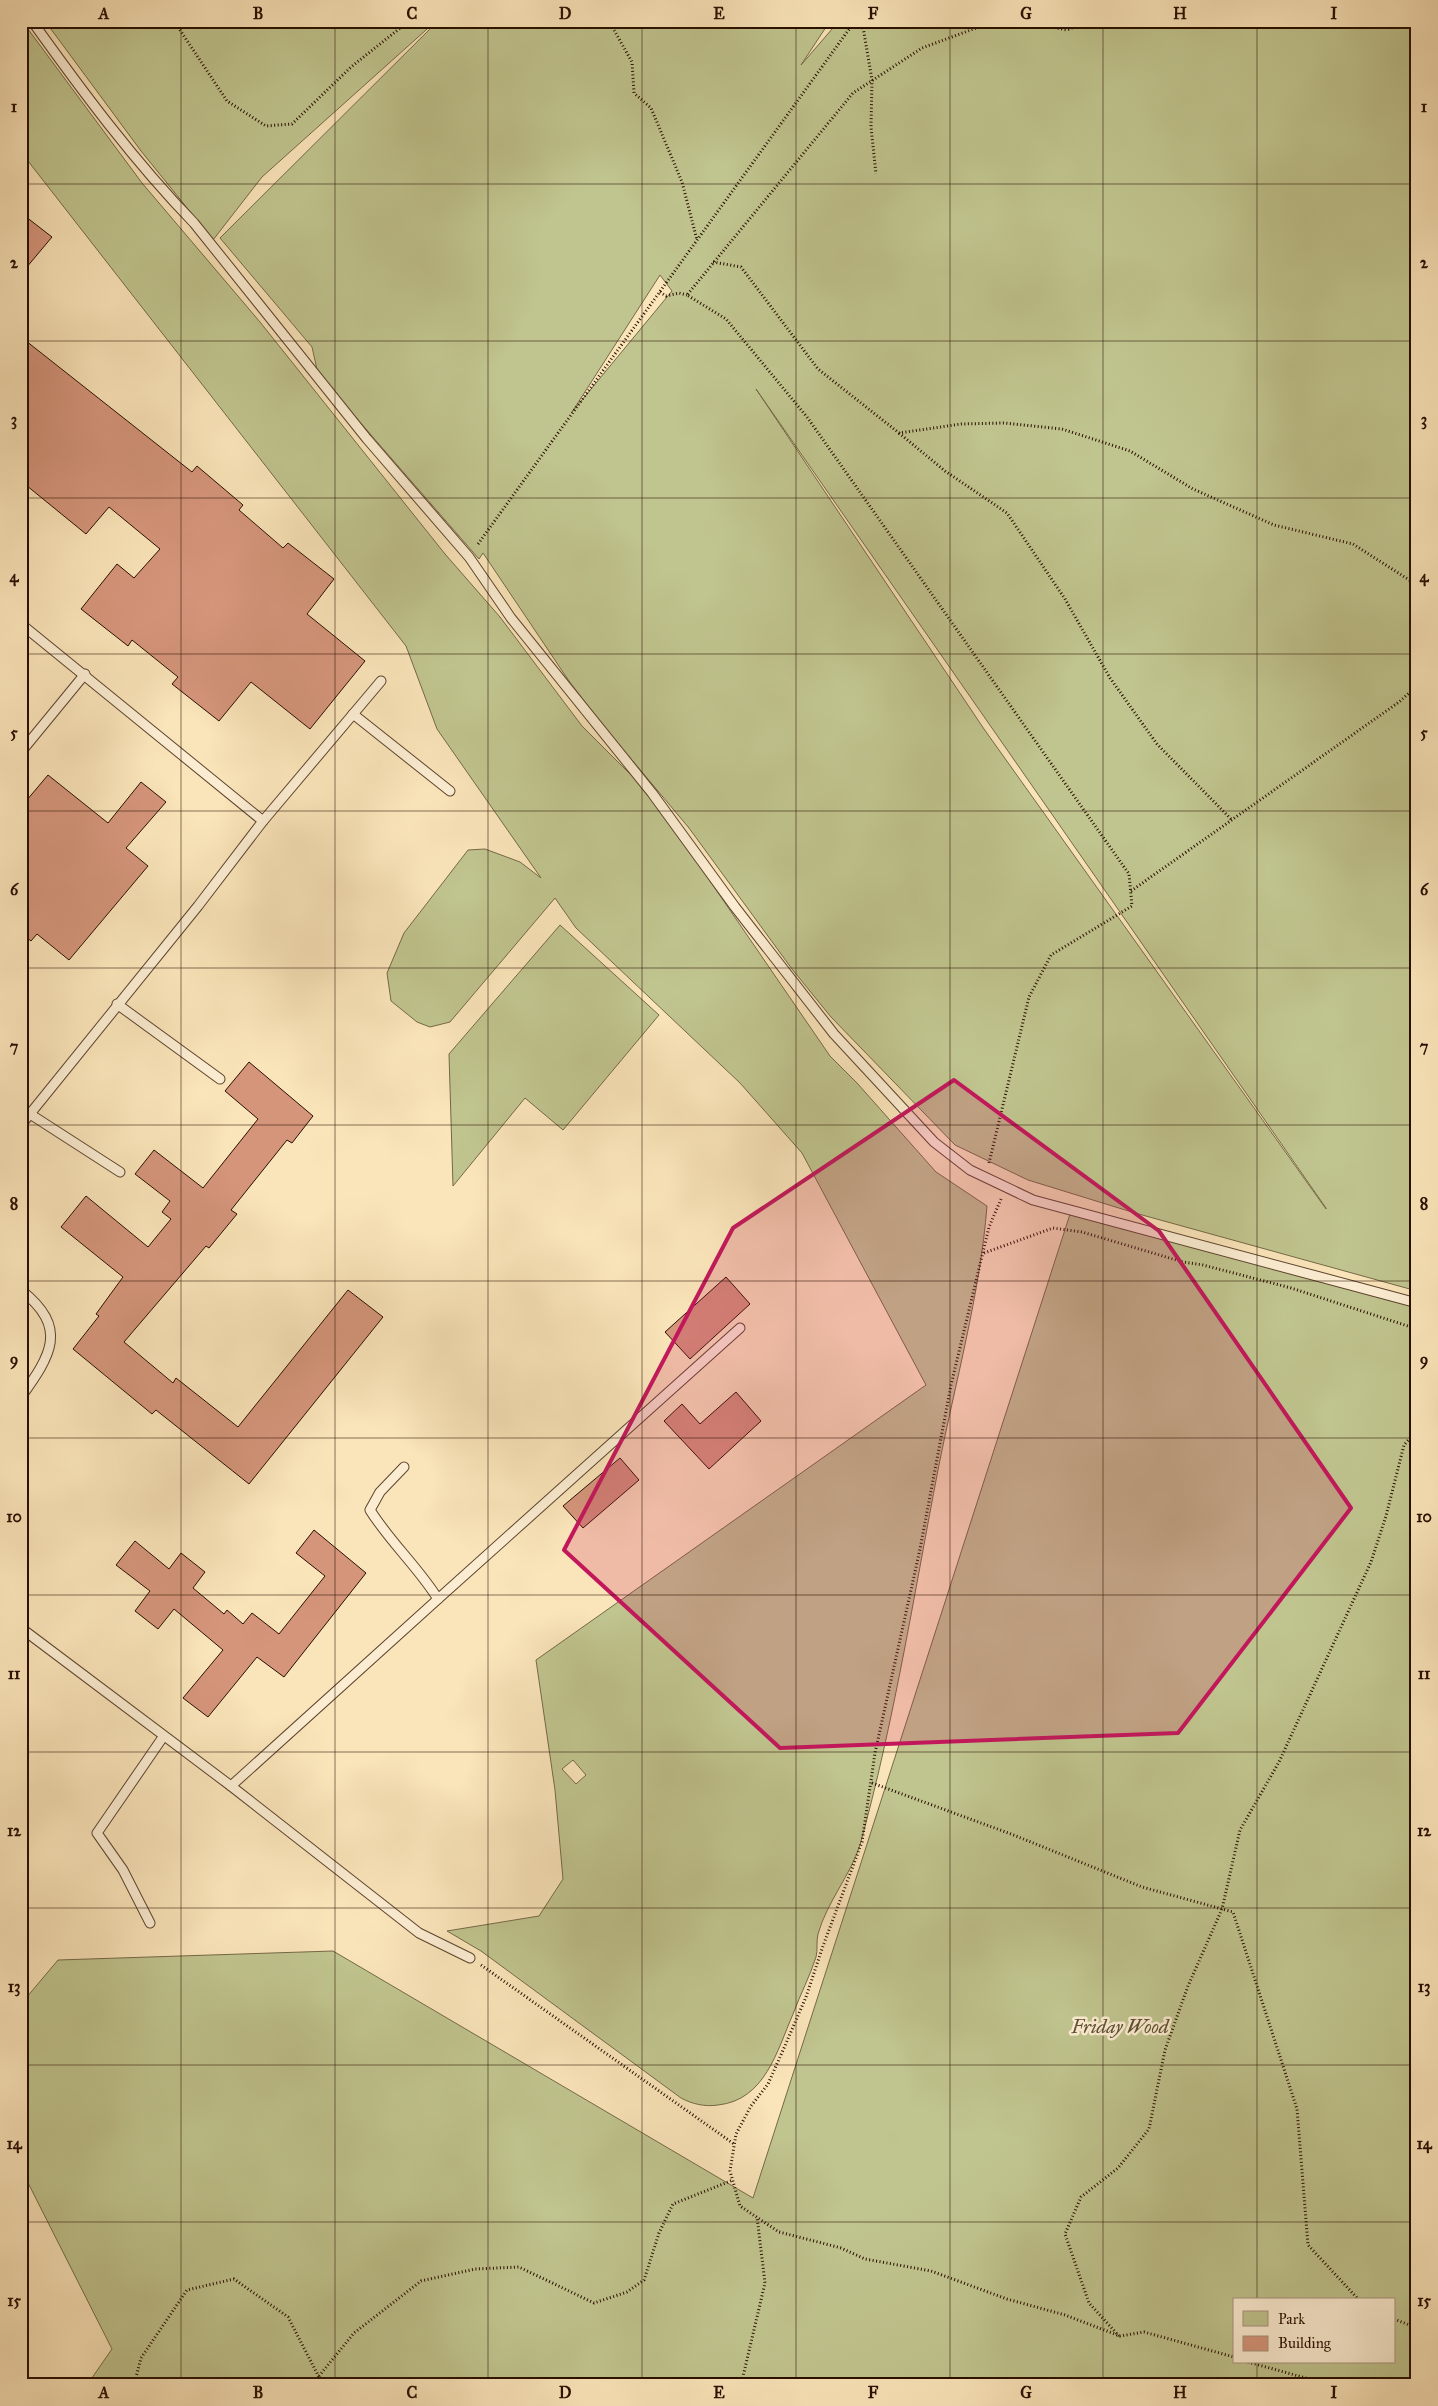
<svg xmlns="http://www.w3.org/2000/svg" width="1438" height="2406" font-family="'IM FELL Great Primer',serif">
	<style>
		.green { fill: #c0c48e; stroke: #746947; fill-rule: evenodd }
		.building { fill: #d5957b; stroke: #290e00 }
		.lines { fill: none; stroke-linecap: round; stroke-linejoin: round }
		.service-casing { stroke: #5d442e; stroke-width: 11 }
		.path { stroke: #290e00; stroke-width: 3; stroke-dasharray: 1 2.5; stroke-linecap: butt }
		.service { stroke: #fcedd2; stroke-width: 9 }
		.marked { fill: #c2185b; fill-opacity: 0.2; stroke: #c2185b; stroke-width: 4; stroke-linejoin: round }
		.grid { fill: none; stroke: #290e00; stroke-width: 1; stroke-opacity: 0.55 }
		.labels { text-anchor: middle; stroke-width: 5; stroke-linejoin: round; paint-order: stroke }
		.park-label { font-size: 19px; font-style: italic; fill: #5e4e32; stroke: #fcedd2 }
		.neatline { fill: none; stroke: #290e00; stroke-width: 2 }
		.grid-label { font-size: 16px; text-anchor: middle; font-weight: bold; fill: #290e00 }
	</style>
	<rect width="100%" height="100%" fill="#fae4b9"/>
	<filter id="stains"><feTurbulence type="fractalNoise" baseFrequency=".004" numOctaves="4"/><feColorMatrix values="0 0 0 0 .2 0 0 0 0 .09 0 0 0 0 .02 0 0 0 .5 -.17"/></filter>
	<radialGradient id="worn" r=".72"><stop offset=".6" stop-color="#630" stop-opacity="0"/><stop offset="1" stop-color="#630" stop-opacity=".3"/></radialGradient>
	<g class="green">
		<path d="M 22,21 L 142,183 L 260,322 L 445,554 L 500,617 L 582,726 L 651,795 L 830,1056 L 857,1083 L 936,1172 L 987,1206 C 980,1295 955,1383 938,1470 C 914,1595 894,1722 860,1845 C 850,1876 827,1902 818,1934 C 816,1942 818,1950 816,1957 C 810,1976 800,1995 793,2014 C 777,2051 765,2100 718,2105 C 705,2107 692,2104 681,2098 L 481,1951 L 447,1931 L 539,1916 L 563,1879 L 555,1790 L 536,1660 L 926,1385 L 802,1153 L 740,1083 L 576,928 L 555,898 L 450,1022 L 430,1027 L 417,1022 L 391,1001 L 387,973 L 404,933 L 468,850 L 485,849 L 520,862 L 541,878 L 437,729 L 406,646 L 21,152 ZM 573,1760 L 586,1775 L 576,1784 L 562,1769 Z"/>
		<path d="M 45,21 L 436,21 L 262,177 L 213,240 L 141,151 Z"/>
		<path d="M 438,21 L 830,21 L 801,65 L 839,21 L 1417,21 L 1417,1291 L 1135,1213 L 1028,1180 L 955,1145 L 831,1017 L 792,969 L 689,828 L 600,722 L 569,681 L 483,553 L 479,559 L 318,374 L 312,347 L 220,238 ZM 660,275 L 672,291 L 572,412 ZM 756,389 L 1326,1208 L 1326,1209 L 984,729 Z"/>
		<path d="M 560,925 L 659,1015 L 563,1130 L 525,1098 L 453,1186 L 449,1054 Z"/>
		<path d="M 1071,1211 L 1417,1303 L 1417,2385 L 87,2385 L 112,2349 L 21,2169 L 21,2004 L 58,1960 L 333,1951 L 753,2198 ZM 1234,2300 L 1394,2300 L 1394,2362 L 1234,2362 Z"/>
	</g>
	<g class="building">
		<path d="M 21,213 L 52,237 L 21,274 Z"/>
		<path d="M 21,337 L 192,472 L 197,466 L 243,505 L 239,510 L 283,548 L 288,543 L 334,579 L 307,614 L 365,661 L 310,729 L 251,682 L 219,721 L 172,684 L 178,677 L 132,640 L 128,646 L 81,609 L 117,564 L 134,578 L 160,549 L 109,507 L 86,534 L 21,481 Z"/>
		<path d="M 48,775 L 108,823 L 141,782 L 166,802 L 126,848 L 148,866 L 69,960 L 37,934 L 31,941 L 21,933 L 21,807 Z"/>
		<path d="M 249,1062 L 313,1116 L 292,1143 L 287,1140 L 231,1210 L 237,1214 L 209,1248 L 206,1246 L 124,1342 L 173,1383 L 176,1378 L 238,1427 L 348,1290 L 383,1317 L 249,1484 L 156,1410 L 152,1414 L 73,1349 L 99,1316 L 96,1314 L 123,1277 L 61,1227 L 86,1196 L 148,1247 L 171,1219 L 162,1212 L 170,1201 L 135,1174 L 154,1150 L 203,1188 L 258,1119 L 225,1091 Z"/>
		<path d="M 726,1277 L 750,1304 L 690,1359 L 665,1332 Z"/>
		<path d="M 736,1392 L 761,1421 L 709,1469 L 664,1421 L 682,1404 L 700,1424 Z"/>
		<path d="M 620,1458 L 639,1480 L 583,1528 L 563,1506 Z"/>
		<path d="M 314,1530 L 366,1573 L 284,1677 L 257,1657 L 208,1717 L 183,1698 L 223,1650 L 174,1609 L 158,1629 L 135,1611 L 150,1591 L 116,1565 L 135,1541 L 169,1569 L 181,1553 L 205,1572 L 193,1588 L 224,1614 L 227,1610 L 243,1624 L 252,1613 L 279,1634 L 325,1576 L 296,1553 Z"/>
	</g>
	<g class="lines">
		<defs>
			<g id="service">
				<path d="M 32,21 C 82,91 134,161 194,223 L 367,439 L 469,557 L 511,618 L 652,793 L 735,907 L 834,1034 L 934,1142 L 970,1170 L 1033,1200 L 1417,1303"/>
				<path d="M 21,624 L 263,821"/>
				<path d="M 353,714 L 450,791"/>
				<path d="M 21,752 L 85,674"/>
				<path d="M 117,1004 L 220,1079"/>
				<path d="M 30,1114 L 120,1172"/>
				<path d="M 21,1125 L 198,906 L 263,821 L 381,681"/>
				<path d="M 21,1290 C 69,1328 51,1355 21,1397"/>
				<path d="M 438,1599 L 740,1328"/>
				<path d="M 21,1628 L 231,1786 L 419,1933 L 470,1958"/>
				<path d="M 231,1786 L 438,1599 C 418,1567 390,1542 370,1510 L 380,1492 L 404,1467"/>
				<path d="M 150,1923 L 123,1870 L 97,1833 L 163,1737"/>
			</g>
		</defs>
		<use href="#service" class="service-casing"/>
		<g class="path">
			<path d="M 174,21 L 227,101 L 266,126 L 292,124 L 351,67 L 409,21"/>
			<path d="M 609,21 L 632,62 L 634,93 L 651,108 L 682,182 L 697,240"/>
			<path d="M 862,21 L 872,80 L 871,127 L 876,174"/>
			<path d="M 1020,21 L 1067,30 L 1088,21"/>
			<path d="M 1409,21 L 1417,25"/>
			<path d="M 713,262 L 741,267 L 818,369 L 899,433 L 961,424 L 1004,423 L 1062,429 L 1130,451 L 1193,489 L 1274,525 L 1353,544 L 1417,585"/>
			<path d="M 660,292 L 666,296 L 679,293 L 687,295"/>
			<path d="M 899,433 L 945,471 L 1007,513 L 1065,599 L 1110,678 L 1157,744 L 1231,819"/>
			<path d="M 478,544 L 855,21"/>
			<path d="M 1131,891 L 1399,702 L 1417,686"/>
			<path d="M 989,1163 L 1029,997 L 1051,955 L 1132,906 L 1129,874 L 807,417 L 726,319 L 687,295 L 853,93 L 922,48 L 995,21"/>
			<path d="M 1001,1199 L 989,1227 L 951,1385 L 920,1549 L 875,1753 L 862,1842 L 823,1946 L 806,1997 L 784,2048 L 768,2084 L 751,2106 L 736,2134 L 730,2171 L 740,2206 L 779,2232 L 841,2248 L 865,2259 L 931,2271 L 1007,2299 L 1065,2315 L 1120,2336 L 1144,2332 L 1234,2357"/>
			<path d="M 984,1253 L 1053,1228 L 1082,1232 L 1183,1262 L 1203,1265 L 1291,1288 L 1417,1329"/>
			<path d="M 872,1783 L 1011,1834 L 1142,1887 L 1233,1912 L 1297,2109 L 1308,2245 L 1359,2300"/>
			<path d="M 481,1965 L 734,2144"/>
			<path d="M 1394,2319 L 1417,2328"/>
			<path d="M 1119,2336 L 1089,2303 L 1065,2234 L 1081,2197 L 1118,2168 L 1149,2129 L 1165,2050 L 1188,1986 L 1222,1909 L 1240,1830 L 1279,1762 L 1371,1562 L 1386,1516 L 1404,1445 L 1417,1430"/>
			<path d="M 1248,2362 L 1331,2385"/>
			<path d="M 319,2376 L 354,2333 L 421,2281 L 475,2269 L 519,2267 L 594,2303 L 627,2292 L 644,2280 L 659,2233 L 673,2204 L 733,2180"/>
			<path d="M 134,2385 L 141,2358 L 187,2290 L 234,2279 L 288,2317 L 323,2385"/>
			<path d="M 741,2385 L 765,2283 L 757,2217"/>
		</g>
		<use href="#service" class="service"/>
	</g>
	<path class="marked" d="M 954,1080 L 1159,1231 L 1351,1508 L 1178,1733 L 780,1748 L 564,1550 L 733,1228 Z"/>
	<path class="grid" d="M 181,21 L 181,2385M 335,21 L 335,2385M 488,21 L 488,2385M 642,21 L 642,2385M 796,21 L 796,2385M 950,21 L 950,2385M 1103,21 L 1103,2385M 1257,21 L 1257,2300M 21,184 L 1417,184M 21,341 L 1417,341M 21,498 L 1417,498M 21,654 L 1417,654M 21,811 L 1417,811M 21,968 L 1417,968M 21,1125 L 1417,1125M 21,1281 L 1417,1281M 21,1438 L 1417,1438M 21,1595 L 1417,1595M 21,1752 L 1417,1752M 21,1908 L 1417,1908M 21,2065 L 1417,2065M 21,2222 L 1417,2222M 1257,2362 L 1257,2385"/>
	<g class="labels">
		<g class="park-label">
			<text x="1120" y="2033">Friday Wood</text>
		</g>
	</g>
	<rect width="1438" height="2406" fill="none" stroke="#fae4b9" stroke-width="55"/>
	<rect x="1233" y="2298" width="162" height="65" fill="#fcedd2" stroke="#a8947e"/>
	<rect x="1243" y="2311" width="25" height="15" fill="#c0c48e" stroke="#a8947e"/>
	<text x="1278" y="2324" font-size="15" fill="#290e00">Park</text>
	<rect x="1243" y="2336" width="25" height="15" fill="#d5957b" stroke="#a8947e"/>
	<text x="1278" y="2348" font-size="15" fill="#290e00">Building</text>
	<rect x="28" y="28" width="1382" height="2350" class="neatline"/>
	<g class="grid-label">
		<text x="104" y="19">A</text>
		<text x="258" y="19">B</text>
		<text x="412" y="19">C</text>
		<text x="565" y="19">D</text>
		<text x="719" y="19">E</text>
		<text x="873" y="19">F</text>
		<text x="1026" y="19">G</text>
		<text x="1180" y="19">H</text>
		<text x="1334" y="19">I</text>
		<text x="14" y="112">1</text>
		<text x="1424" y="112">1</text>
		<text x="14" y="268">2</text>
		<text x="1424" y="268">2</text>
		<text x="14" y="425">3</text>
		<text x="1424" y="425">3</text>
		<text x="14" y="582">4</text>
		<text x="1424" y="582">4</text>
		<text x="14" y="738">5</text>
		<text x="1424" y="738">5</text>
		<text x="14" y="895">6</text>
		<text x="1424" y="895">6</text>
		<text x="14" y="1052">7</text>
		<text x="1424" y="1052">7</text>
		<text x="14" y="1209">8</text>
		<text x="1424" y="1209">8</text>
		<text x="14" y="1365">9</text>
		<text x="1424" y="1365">9</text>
		<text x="14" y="1522">10</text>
		<text x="1424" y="1522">10</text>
		<text x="14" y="1679">11</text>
		<text x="1424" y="1679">11</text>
		<text x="14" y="1836">12</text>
		<text x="1424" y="1836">12</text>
		<text x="14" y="1992">13</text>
		<text x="1424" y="1992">13</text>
		<text x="14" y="2149">14</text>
		<text x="1424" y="2149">14</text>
		<text x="14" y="2306">15</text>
		<text x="1424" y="2306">15</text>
		<text x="104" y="2398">A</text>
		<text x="258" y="2398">B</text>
		<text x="412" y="2398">C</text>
		<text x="565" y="2398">D</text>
		<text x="719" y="2398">E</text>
		<text x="873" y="2398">F</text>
		<text x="1026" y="2398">G</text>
		<text x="1180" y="2398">H</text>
		<text x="1334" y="2398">I</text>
	</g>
	<rect width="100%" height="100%" filter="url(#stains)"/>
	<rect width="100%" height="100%" fill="url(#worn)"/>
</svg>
